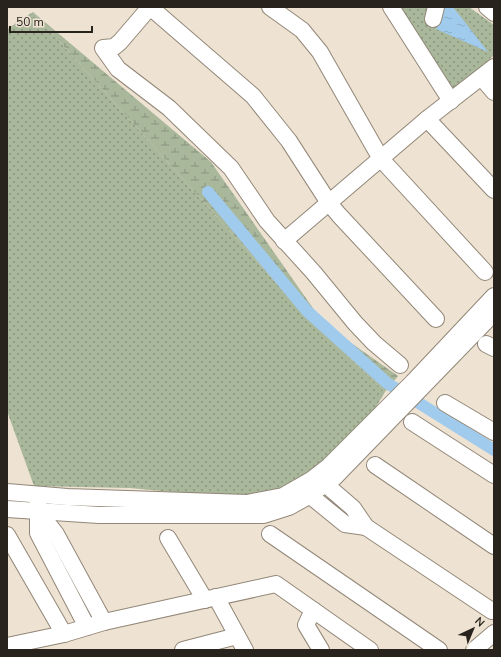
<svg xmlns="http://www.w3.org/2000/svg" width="501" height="657" font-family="'Nunito Sans',sans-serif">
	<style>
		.grass { fill: url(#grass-dots) }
		.wetland { fill: url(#wetland-marsh) }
		.water { fill: url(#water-ripples) }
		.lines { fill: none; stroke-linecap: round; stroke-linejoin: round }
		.canal { stroke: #a0cbed; stroke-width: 12 }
		.minor-casing { stroke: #928778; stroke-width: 18 }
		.minor { stroke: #fff; stroke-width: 16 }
	</style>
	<defs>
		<pattern id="grass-dots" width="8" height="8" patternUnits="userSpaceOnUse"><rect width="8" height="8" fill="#a9b79b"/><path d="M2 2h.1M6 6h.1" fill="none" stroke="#8a947e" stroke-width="1.8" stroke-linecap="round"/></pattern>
		<pattern id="wetland-marsh" width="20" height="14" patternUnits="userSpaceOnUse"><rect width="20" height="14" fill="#a9b79b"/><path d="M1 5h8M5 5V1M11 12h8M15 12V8" fill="none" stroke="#8a947e"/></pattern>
		<pattern id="water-ripples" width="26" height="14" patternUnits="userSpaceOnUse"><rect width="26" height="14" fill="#a0cbed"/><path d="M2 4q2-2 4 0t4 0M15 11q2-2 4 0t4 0" fill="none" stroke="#8aaecb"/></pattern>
	</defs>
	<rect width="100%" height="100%" fill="#eee2d2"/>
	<g class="grass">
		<path d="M 396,7 L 469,7 L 494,25 L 494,55 L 454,93 Z"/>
		<path d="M 33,12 L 304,314 L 385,392 L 373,412 L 317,467 L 283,490 L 247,499 L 130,488 L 34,486 L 7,411 L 7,29 Z"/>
	</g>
	<path class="wetland" d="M 33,12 L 211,162 L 324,324 L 398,376 L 385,392 L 304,314 Z"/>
	<path class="water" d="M 444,7 L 453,7 L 488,52 L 436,29 Z"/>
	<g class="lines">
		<path class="canal" d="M 208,192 L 307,311 L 387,383 L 494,450"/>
		<defs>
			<g id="minor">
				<path d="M 150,7 L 120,42 L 114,47 L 103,48 L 118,69 L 169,108 L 231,168 L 267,221 L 314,273 L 355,323 L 374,343 L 400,365"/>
				<path d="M 150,7 L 253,96 L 289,141 L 329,203 L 339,215 L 436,319"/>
				<path d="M 270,7 L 302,30 L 320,52 L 381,159 L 485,272"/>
				<path d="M 391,7 L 451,101"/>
				<path d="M 487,7 L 494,13"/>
				<path d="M 433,19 L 436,7"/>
				<path d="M 482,78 L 494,92"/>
				<path d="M 427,119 L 494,190"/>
				<path d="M 284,241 L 427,119 L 494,67"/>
				<path d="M 486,344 L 494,348"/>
				<path d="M 445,403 L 494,432"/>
				<path d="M 412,422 L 494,475"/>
				<path d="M 375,465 L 494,546"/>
				<path d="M 302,489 L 345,524 L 366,527 L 353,508 L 317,477"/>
				<path d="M 7,492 L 67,497 L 247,503 L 283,496 L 311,480 L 329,466 L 413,382 L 494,296"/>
				<path d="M 38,501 L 38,533 L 87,627"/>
				<path d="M 7,509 L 99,515 L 264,515 L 289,507 L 307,497 L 334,478 L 494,313"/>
				<path d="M 38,511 L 56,534 L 104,622"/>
				<path d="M 366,527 L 492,611"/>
				<path d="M 270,534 L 439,650"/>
				<path d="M 7,535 L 64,634"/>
				<path d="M 168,538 L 205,600"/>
				<path d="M 216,597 L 245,650"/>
				<path d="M 313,610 L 306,625 L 321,650"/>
				<path d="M 7,646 L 64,634 L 104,622 L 276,584 L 370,650"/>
				<path d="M 183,650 L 237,636"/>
				<path d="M 474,650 L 494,633"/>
			</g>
		</defs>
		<use href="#minor" class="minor-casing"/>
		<use href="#minor" class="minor"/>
	</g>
	<rect width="501" height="657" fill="none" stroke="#28231d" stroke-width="16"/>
	<g transform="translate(473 629) rotate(44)" stroke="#eee2d2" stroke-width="3" paint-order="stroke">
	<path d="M0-3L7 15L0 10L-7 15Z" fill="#28231d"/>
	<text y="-6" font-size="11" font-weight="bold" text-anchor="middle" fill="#28231d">N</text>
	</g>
	<path d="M10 26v6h82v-6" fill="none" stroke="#28231d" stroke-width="2"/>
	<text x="16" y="26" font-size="12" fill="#28231d" stroke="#eee2d2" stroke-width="3" paint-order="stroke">50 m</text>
</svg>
